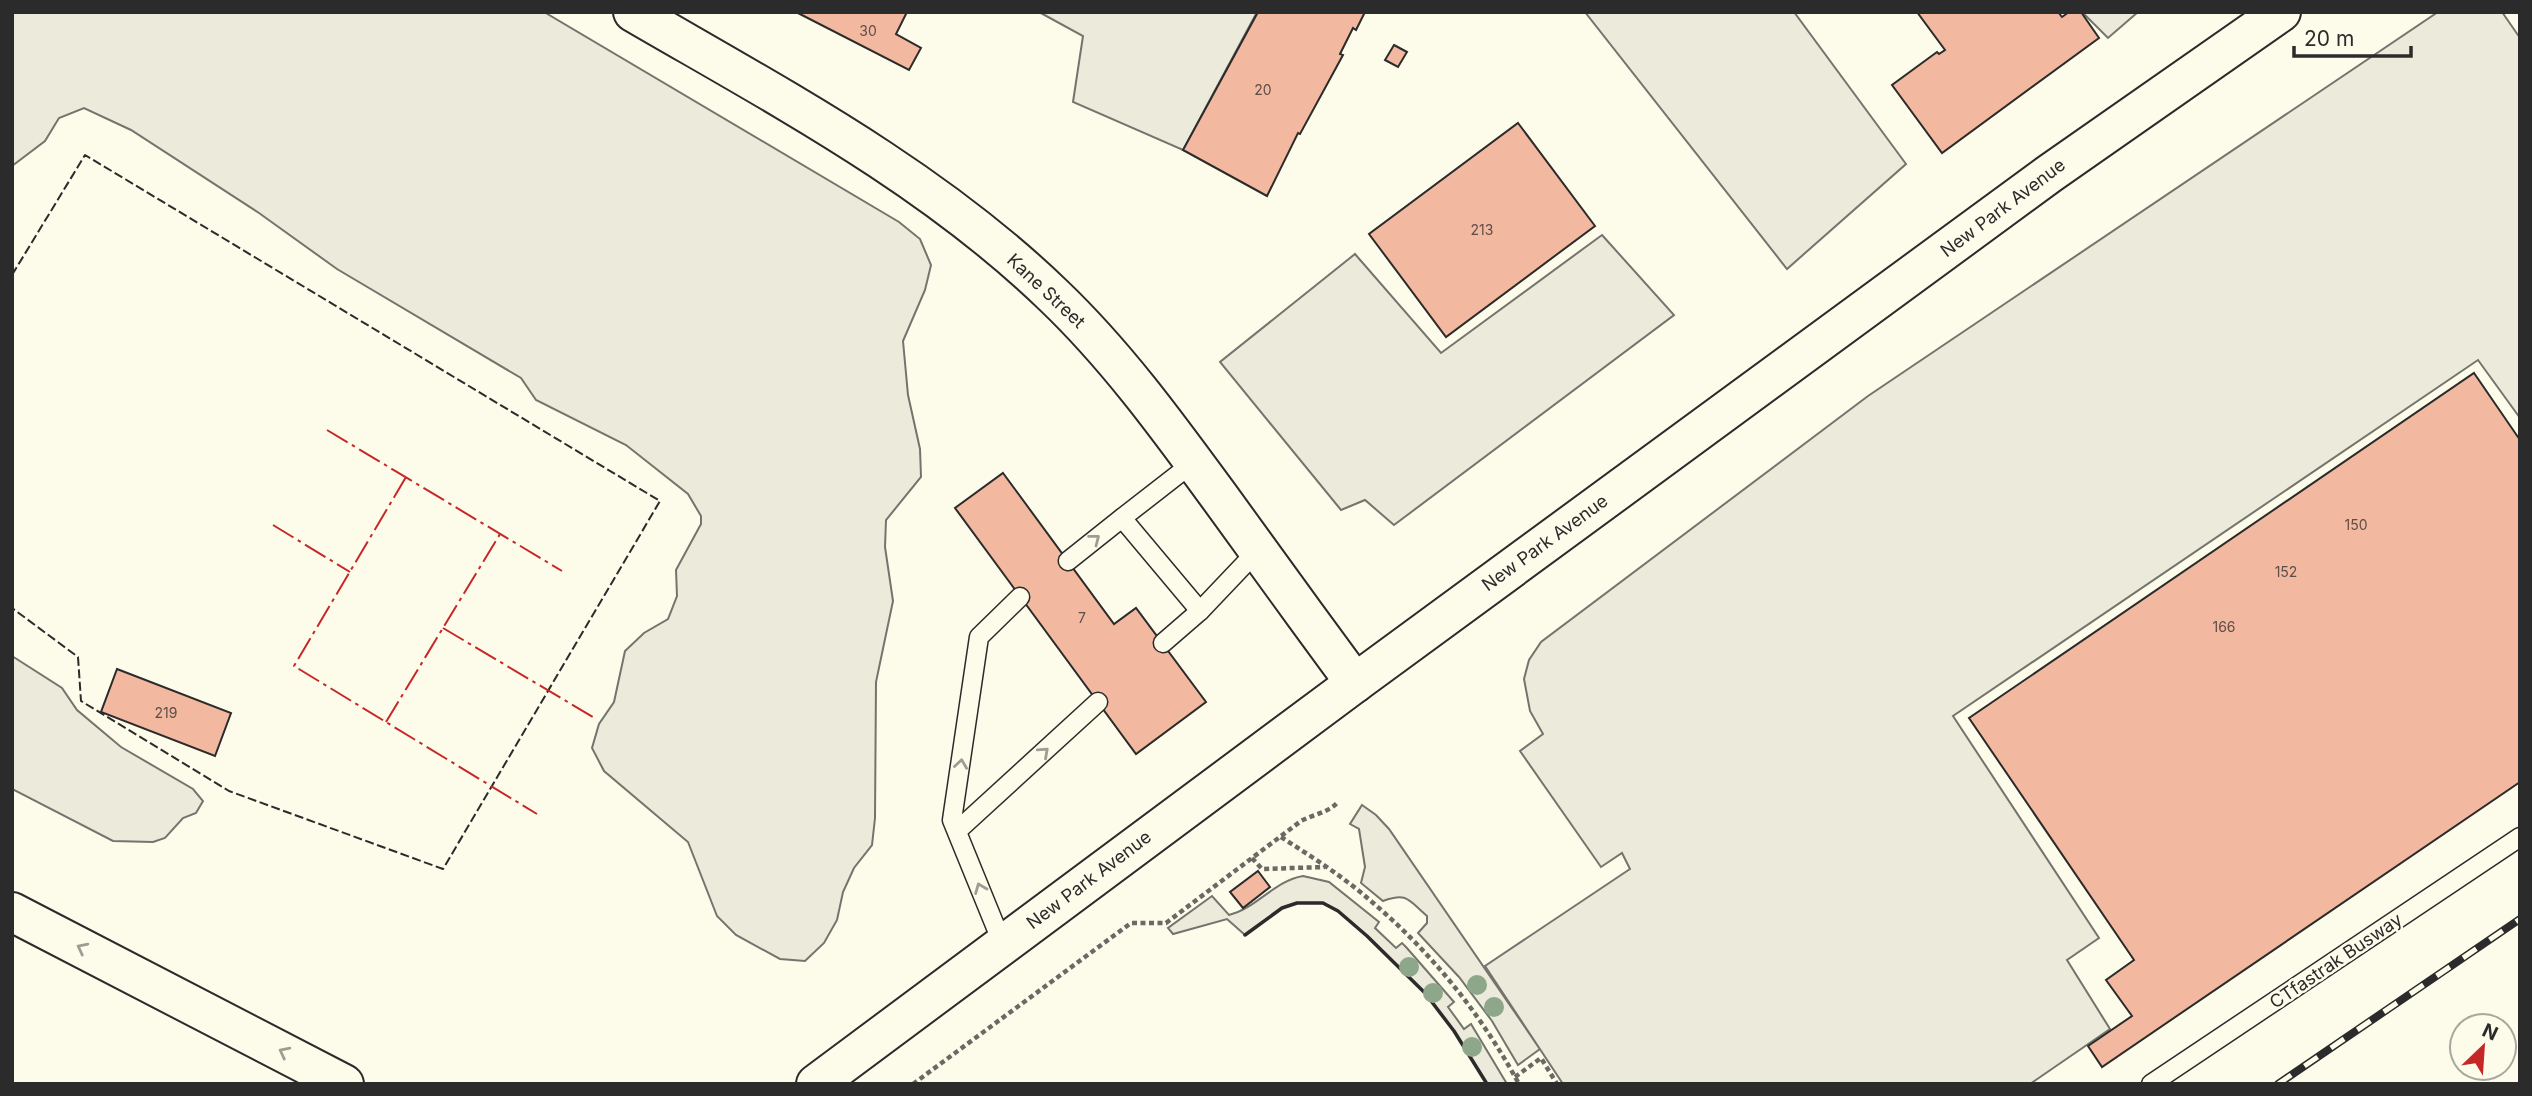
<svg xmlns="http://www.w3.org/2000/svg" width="2532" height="1096" font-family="Inter,sans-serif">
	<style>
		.green { fill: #ecebdb; stroke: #74746e; stroke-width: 2 }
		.parking { fill: #eceadb; stroke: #74746e; stroke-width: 2 }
		.building { fill: #f2b8a0; stroke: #2b2b2b; stroke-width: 2 }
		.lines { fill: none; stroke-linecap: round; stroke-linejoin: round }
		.lane-casing { stroke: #2b2b2b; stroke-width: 21 }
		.secondary-casing { stroke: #2b2b2b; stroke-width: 42 }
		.highway-casing { stroke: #2b2b2b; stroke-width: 42 }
		.path { stroke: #6a6964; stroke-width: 4.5; stroke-dasharray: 5 3.5; stroke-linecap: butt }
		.lane { stroke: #fdfbea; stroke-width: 18 }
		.secondary { stroke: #fdfbea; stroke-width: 38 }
		.highway { stroke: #fdfbea; stroke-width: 38 }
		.rail-casing { stroke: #2b2b2b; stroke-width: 8 }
		.rail { stroke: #fdfbea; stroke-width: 5; stroke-dasharray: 16; stroke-linecap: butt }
		.fence { stroke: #2b2b2b; stroke-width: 2; stroke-dasharray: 9 3.5; stroke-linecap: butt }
		.wall { stroke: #2b2b2b; stroke-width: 3.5 }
		.power { stroke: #c62828; stroke-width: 2; stroke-dasharray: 24 5 3.5 5; stroke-linecap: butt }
		.tree { fill: #8ea78a }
		.oneway { stroke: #9e9d94 }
		.labels { text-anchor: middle; stroke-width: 5; stroke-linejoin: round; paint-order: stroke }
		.number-label { font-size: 14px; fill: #5d4e48 }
		.street-label { font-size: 18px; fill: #2b2b2b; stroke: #fdfbea }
	</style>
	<rect width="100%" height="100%" fill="#fdfbea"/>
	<g class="green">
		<path d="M 12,12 L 544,12 L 899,222 L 920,239 L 931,265 L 925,290 L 903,341 L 908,395 L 920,449 L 921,477 L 886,520 L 885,547 L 893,601 L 876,682 L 875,818 L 872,845 L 854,868 L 843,892 L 837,920 L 824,943 L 805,961 L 780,959 L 736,935 L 717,916 L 688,842 L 604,771 L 592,748 L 599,724 L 614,702 L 625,651 L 644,633 L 668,619 L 677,596 L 676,570 L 701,524 L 701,516 L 688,494 L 626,445 L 536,400 L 521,378 L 337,269 L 259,213 L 131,130 L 84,108 L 59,118 L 45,141 L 12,166 Z"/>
		<path d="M 12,656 L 62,688 L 77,710 L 121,747 L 193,789 L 203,801 L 196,813 L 183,818 L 165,838 L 153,842 L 113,841 L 12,789 Z"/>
		<path d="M 1362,805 L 1376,815 L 1389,829 L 1540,1049 L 1518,1065 L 1492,1021 L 1459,977 L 1418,933 L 1427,923 L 1427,916 C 1408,900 1408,892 1383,901 L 1361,883 L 1365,867 L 1359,829 L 1350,824 Z"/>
		<path d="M 1303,876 L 1329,882 L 1379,922 L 1375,928 L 1396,948 L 1402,943 L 1406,947 L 1454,1002 L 1448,1007 L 1464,1029 L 1471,1024 L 1507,1084 L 1487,1084 L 1454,1031 L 1425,993 L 1367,936 L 1338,911 L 1322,903 L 1297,903 L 1282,908 L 1245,935 L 1227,919 L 1173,934 L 1168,928 L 1212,896 L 1229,915 C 1257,908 1274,881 1303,876 Z"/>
	</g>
	<g class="parking">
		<path d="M 1039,12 L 1257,12 L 1183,150 L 1073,102 L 1083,36 Z"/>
		<path d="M 1585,12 L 1794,12 L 1906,164 L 1787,269 Z"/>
		<path d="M 2082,12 L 2138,12 L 2108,38 Z"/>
		<path d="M 2438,12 L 2502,12 L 2520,38 L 2520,418 L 2478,360 L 1953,716 L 2099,938 L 2067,960 L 2110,1029 L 2030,1084 L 1563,1084 L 1485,966 L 1630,869 L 1622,853 L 1601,867 L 1520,751 L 1543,734 L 1530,711 L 1524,679 L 1529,660 L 1541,642 L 1868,396 Z"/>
		<path d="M 1602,235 L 1674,315 L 1394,525 L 1365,500 L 1341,510 L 1220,362 L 1355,254 L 1441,353 Z"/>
	</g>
	<g class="building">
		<path d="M 796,12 L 907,12 L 896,34 L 921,48 L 909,70 Z"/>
		<path d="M 1258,12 L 1365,12 L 1356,30 L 1353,28 L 1340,54 L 1343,55 L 1300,134 L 1298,133 L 1267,196 L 1183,150 Z"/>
		<path d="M 1917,12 L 2058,12 L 2062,17 L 2069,12 L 2081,12 L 2099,38 L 1942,153 L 1892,85 L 1937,52 L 1939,54 L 1945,50 Z"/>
		<path d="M 1394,45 L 1407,52 L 1398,67 L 1385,60 Z"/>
		<path d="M 1518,123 L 1595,226 L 1446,337 L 1369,234 Z"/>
		<path d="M 2474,373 L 2520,440 L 2520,782 L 2102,1067 L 2088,1046 L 2132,1016 L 2106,980 L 2134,960 L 1969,718 Z"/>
		<path d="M 1003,473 L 1114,624 L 1136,608 L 1206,702 L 1136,754 L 955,508 Z"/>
		<path d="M 117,669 L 231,713 L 215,756 L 101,712 Z"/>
		<path d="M 1258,871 L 1270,887 L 1243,908 L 1230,892 Z"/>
	</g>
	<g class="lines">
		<defs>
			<g id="lane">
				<path d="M 1194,462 L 1122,518 L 1200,611"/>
				<path d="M 1068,561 L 1122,518"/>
				<path d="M 1163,643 L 1200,611 L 1258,550"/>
				<path d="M 957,831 L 1098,702"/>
				<path d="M 1003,945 L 952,820 L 979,637 L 1020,597"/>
				<path d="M 2151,1084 L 2520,837"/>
			</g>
			<g id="secondary">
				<path d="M 633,12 C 779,97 931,177 1053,295 C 1117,356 1169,428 1221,499 C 1265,560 1310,622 1355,683"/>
				<path d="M 816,1084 L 1355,683 L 2049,174 L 2281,12"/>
			</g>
			<path id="highway" d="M 12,912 L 344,1084"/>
		</defs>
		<use href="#lane" class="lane-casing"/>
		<use href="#secondary" class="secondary-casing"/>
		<use href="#highway" class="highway-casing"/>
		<g class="path">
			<path d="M 1281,837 C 1312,857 1344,877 1372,902 C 1432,953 1481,1014 1519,1084"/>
			<path d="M 1252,858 L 1262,869 L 1325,867"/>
			<path d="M 1515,1077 L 1541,1058 L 1557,1084"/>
			<path d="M 913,1084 L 1131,923 L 1166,923 L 1301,821 C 1314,814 1328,813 1338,802"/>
		</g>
		<use href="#lane" class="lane"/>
		<use href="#secondary" class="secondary"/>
		<use href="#highway" class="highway"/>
		<defs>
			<path id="rail" d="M 2278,1084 L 2520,919"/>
		</defs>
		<use href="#rail" class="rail-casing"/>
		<use href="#rail" class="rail"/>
		<path class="fence" d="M 12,275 L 85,155 L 660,501 L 443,869 L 229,791 L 81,701 L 78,657 L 12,608"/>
		<path class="wall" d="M 1245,935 L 1282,908 L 1297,903 L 1323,903 L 1338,911 L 1367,936 L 1425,993 L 1454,1031 L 1487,1084"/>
		<g class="power">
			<path d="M 327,430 L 562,571"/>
			<path d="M 406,477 L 294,666 L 537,814"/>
			<path d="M 273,525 L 350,572"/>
			<path d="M 443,628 L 593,717"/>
			<path d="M 386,722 L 500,534"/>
		</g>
	</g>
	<g class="tree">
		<circle cx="1409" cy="967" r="10"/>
		<circle cx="1477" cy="985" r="10"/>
		<circle cx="1433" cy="993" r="10"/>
		<circle cx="1494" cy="1007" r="10"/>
		<circle cx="1472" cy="1047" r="10"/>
	</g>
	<defs><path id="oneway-chevron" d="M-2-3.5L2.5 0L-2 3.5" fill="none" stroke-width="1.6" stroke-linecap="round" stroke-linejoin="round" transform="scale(1.75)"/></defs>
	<g class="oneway">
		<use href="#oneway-chevron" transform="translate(1095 539) rotate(-38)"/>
		<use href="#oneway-chevron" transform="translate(1044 752) rotate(-42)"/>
		<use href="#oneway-chevron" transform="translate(961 764) rotate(-82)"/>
		<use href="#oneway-chevron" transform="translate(980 888) rotate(-112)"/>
		<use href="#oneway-chevron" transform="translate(82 948) rotate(-153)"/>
		<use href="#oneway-chevron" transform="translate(284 1052) rotate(-153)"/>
	</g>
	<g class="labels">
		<g class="number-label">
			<text x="868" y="36">30</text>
			<text x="1263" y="95">20</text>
			<text x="1482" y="235">213</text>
			<text x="2356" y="530">150</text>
			<text x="2286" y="577">152</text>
			<text x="1082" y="623">7</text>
			<text x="2224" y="632">166</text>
			<text x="166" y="718">219</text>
		</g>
		<g class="street-label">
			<text transform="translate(2003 208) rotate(-37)" y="6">New Park Avenue</text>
			<text transform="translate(1046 291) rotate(43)" y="6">Kane Street</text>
			<text transform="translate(1545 543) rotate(-36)" y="6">New Park Avenue</text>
			<text transform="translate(1089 880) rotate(-37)" y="6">New Park Avenue</text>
			<text transform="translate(2336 961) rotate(-34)" y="6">CTfastrak Busway</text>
		</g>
	</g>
	<rect width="2532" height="1096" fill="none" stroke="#2b2b2b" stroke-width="28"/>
	<g transform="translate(2483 1047) rotate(25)"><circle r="33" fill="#fdfbea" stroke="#a9a89e" stroke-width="2"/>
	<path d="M0-5L12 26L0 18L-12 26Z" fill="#c62828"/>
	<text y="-10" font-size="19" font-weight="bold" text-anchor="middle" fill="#2b2b2b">N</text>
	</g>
	<path d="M2294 46v10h117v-10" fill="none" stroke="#2b2b2b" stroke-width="3.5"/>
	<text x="2304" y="46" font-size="21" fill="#2b2b2b" stroke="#fdfbea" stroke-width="5" paint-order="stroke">20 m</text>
</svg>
